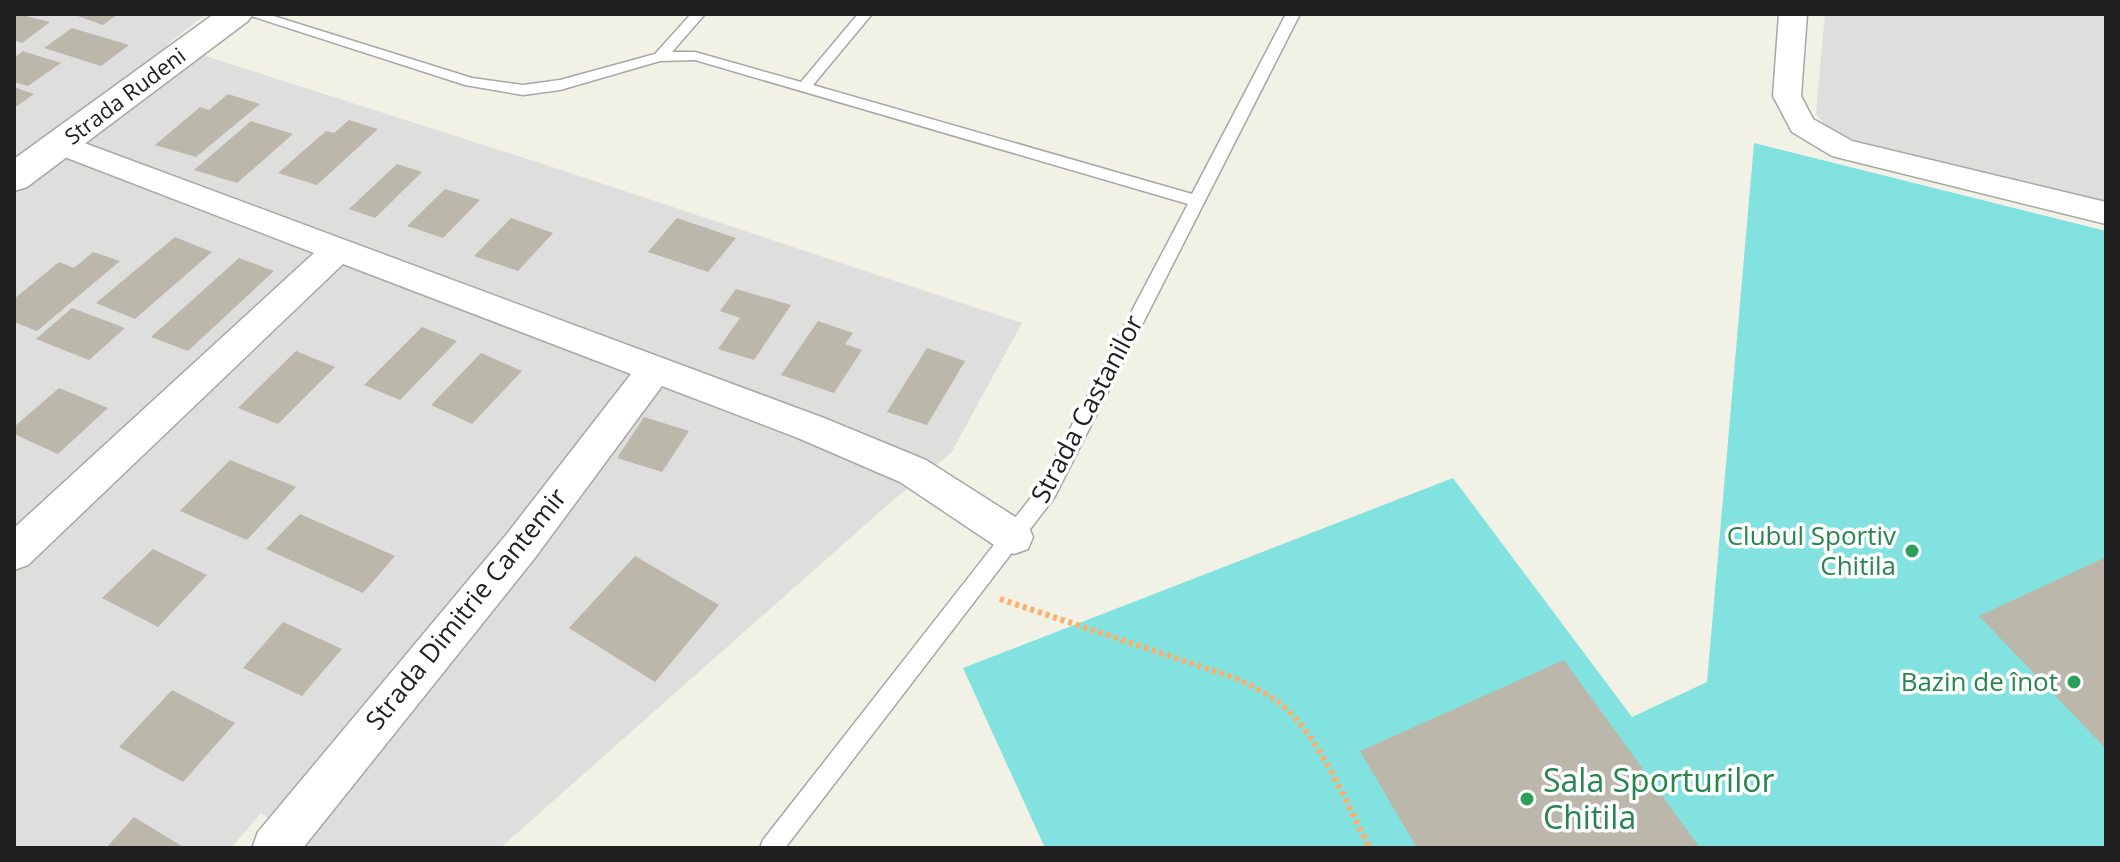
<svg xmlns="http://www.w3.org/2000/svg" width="2120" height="862" font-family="'Open Sans',sans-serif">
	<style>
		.residential { fill: #dededd }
		.pitch { fill: #82e2df }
		.building { fill: #bbb7ab }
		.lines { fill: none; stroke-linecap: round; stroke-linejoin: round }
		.service-casing { stroke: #a7a7a7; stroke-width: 3 }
		.minor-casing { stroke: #a7a7a7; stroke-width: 3 }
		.tertiary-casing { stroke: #a7a7a7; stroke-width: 3 }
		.path { stroke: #ffae6a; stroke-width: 6; stroke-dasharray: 4 4; stroke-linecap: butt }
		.service { fill: #fff; fill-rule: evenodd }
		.minor { fill: #fff; fill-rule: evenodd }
		.tertiary { fill: #fff; fill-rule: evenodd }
		.leisure-dot { fill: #2e9e5b; stroke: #fff; stroke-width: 3 }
		.labels { text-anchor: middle; stroke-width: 7; stroke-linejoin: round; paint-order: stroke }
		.far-street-label { font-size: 22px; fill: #202020; stroke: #fff }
		.street-label { font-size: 26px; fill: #202020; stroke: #fff }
		.leisure-label { font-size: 26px; fill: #27864d; stroke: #fff; text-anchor: end }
		.near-leisure-label { font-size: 32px; fill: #27864d; stroke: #fff; text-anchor: start }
	</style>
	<rect width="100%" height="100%" fill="#f1f1e6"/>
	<g class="residential">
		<path d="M 14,14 L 206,14 L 168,44 L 543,164 L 1022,323 L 951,453 L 892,501 L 500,848 L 312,848 L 261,813 L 231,848 L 14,848 Z"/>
		<path d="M 1825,14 L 2106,14 L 2106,203 L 1831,134 L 1816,113 Z"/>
	</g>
	<path class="pitch" d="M 1754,143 L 2106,231 L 2106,848 L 1045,848 L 963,668 L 1453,478 L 1632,717 L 1707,682 Z"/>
	<g class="building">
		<path d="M 18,14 L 50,22 L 22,43 L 14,40 L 14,17 Z"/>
		<path d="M 72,14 L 118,14 L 103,25 Z"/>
		<path d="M 72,28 L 129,45 L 101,66 L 44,48 Z"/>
		<path d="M 23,51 L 61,63 L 28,86 L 14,82 L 14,58 Z"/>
		<path d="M 14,87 L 34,94 L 14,108 Z"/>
		<path d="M 228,94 L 260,104 L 196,157 L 155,145 L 200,107 L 209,110 Z"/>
		<path d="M 349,120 L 378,129 L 317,185 L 278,173 L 326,131 L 334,133 Z"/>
		<path d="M 251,121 L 293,134 L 237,183 L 194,170 Z"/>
		<path d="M 397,164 L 422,172 L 375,218 L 349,209 Z"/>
		<path d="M 445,189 L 480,200 L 443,238 L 407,226 Z"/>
		<path d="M 511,218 L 553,233 L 518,271 L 474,256 Z"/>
		<path d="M 677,218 L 736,238 L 708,272 L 648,252 Z"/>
		<path d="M 175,237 L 212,252 L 135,319 L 96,303 Z"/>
		<path d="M 93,252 L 120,261 L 37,331 L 14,322 L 14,299 L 59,262 L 74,268 Z"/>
		<path d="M 239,258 L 274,271 L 188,351 L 151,337 Z"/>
		<path d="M 736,289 L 791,305 L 754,360 L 718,349 L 740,318 L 720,311 Z"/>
		<path d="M 72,308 L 125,328 L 89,360 L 36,339 Z"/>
		<path d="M 818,321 L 853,333 L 845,344 L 862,350 L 834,393 L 781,375 Z"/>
		<path d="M 422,327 L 457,341 L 400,400 L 364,385 Z"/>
		<path d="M 927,348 L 965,361 L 927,425 L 887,412 Z"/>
		<path d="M 296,351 L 335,367 L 278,424 L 238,408 Z"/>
		<path d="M 481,353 L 522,371 L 472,424 L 431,405 Z"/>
		<path d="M 59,388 L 108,408 L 58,454 L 14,434 L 14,427 Z"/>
		<path d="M 644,417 L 689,431 L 662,472 L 617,458 Z"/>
		<path d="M 230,460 L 296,487 L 247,540 L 180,511 Z"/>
		<path d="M 300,514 L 395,556 L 363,593 L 266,549 Z"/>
		<path d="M 153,549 L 207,575 L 158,627 L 102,598 Z"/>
		<path d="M 635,556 L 719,605 L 655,682 L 569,628 Z"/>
		<path d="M 2106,557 L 2106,749 L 1979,616 Z"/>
		<path d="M 283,622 L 342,649 L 302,696 L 243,668 Z"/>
		<path d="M 1564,660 L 1700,848 L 1417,848 L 1360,751 Z"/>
		<path d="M 172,690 L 235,723 L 183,782 L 119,747 Z"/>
		<path d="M 134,817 L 185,848 L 106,848 Z"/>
	</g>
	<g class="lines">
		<defs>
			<path id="service" d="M 245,14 L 267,14 L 472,78 L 523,85 L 560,80 L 655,54 L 691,14 L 705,14 L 672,52 L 695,52 L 801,82 L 858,14 L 872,14 L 813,85 L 1192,194 L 1286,14 L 1300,14 L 1054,498 L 785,848 L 760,848 L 763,840 L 1040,486 L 1188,204 L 695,60 L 660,61 L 560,90 L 523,95 L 465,85 Z"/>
			<g id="minor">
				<path d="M 1779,14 L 1807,14 L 1801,96 L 1813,119 L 1852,141 L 2106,202 L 2106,224 L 1832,156 L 1792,132 L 1773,96 Z"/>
				<path d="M 60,134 L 824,418 L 926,460 L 1028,525 L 1033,537 L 1028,549 L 1014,554 L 1000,549 L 900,482 L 798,438 L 662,386 L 534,559 L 303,848 L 252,848 L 258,832 L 506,535 L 631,374 L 343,264 L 28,565 L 14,570 L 14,528 L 314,253 L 49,151 L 45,144 L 49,137 Z"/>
			</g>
			<path id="tertiary" d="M 214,14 L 253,14 L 248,21 L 27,187 L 14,191 L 14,159 Z"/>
		</defs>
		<use href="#service" class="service-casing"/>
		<use href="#minor" class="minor-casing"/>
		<use href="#tertiary" class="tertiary-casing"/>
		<path class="path" d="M 1000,599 L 1235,678 C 1252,686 1269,694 1283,706 C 1321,739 1346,804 1370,848"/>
		<use href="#service" class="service"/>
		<use href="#minor" class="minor"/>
		<use href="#tertiary" class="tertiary"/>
	</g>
	<g class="leisure-dot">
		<circle cx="1912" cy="551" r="8"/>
		<circle cx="2074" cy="682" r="8"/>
		<circle cx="1527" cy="799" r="8"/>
	</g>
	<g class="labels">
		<g class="far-street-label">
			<text transform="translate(125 96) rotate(-37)" y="8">Strada Rudeni</text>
		</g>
		<g class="street-label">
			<text transform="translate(1087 409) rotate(-62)" y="9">Strada Castanilor</text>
			<text transform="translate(466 609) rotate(-51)" y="9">Strada Dimitrie Cantemir</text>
		</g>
		<g class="leisure-label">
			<text x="1896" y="545">Clubul Sportiv<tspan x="1896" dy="30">Chitila</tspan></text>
			<text x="2058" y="691">Bazin de înot</text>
		</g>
		<g class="near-leisure-label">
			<text x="1543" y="792">Sala Sporturilor<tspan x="1543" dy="37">Chitila</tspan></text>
		</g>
	</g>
	<rect width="2120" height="862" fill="none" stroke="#202020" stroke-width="32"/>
</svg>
